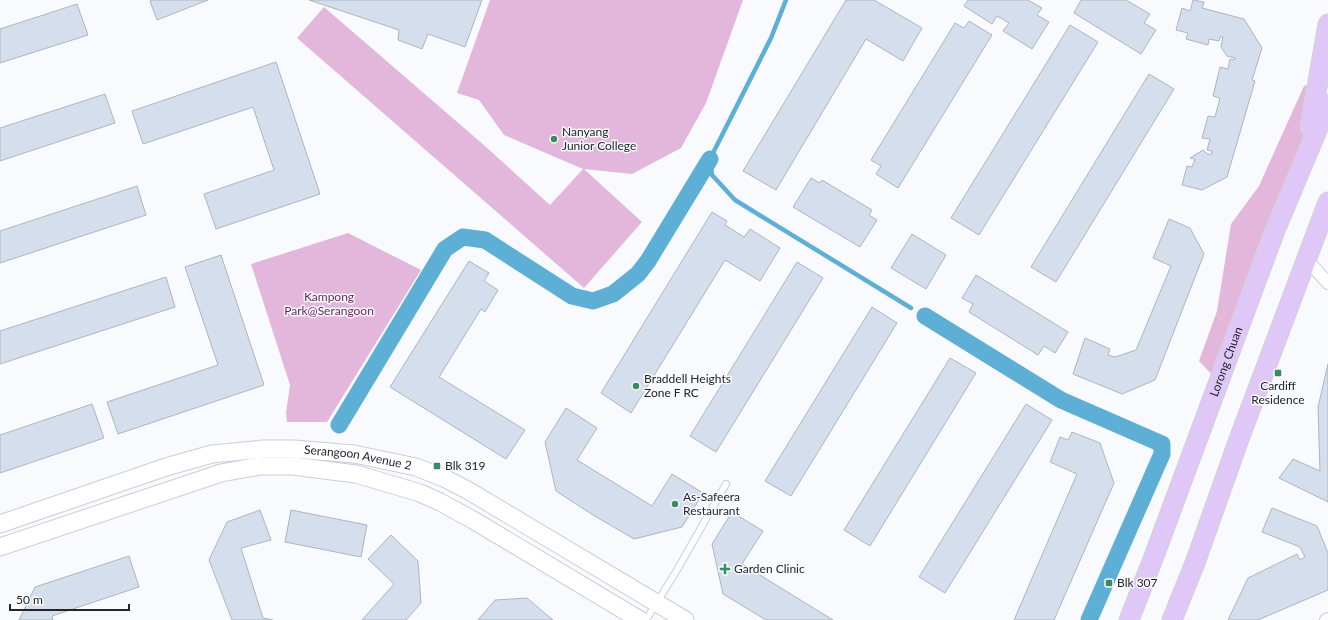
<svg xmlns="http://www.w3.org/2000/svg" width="1328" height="620" font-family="Lato,sans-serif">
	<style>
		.green { fill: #e2b7db }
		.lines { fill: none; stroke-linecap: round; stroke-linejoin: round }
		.stream { stroke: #5dafd6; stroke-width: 4.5 }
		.canal { stroke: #5dafd6; stroke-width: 17 }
		.building { fill: #d4deec; stroke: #acb5c3 }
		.lane-casing { stroke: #caccdb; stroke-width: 8 }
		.street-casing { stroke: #caccdb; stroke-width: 14 }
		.secondary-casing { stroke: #caccdb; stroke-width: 19 }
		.primary-casing { stroke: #d3d3d4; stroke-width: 21 }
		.lane { stroke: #fff; stroke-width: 6 }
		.street { stroke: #fff; stroke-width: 12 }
		.secondary { stroke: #fff; stroke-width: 17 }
		.primary { stroke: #dfc7f7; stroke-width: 19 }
		.poi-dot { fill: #388c5f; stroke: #f9fafd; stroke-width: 1.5 }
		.labels { text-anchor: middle; stroke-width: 3; stroke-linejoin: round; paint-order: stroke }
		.poi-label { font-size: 12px; fill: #24242a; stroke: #f9fafd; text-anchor: start }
		.park-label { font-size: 12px; fill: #6b2565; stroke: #f9fafd }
		.street-label { font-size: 12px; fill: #24242a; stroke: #f9fafd }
	</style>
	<rect width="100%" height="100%" fill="#f9fafd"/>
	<g class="green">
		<path d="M 490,0 L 743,0 L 706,103 L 681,148 L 632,174 L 584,169 L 642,222 L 584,288 L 297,38 L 324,7 L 485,146 L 550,205 L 583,169 L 504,135 L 479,100 L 457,93 Z"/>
		<path d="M 1325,80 L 1216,379 L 1199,361 L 1217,311 L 1231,224 L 1259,186 L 1304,86 Z"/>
		<path d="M 348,233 L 421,270 L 327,422 L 287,422 L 286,413 L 290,385 L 251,264 Z"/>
	</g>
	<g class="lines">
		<path class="stream" d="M 786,0 L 771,38 L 710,159 L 712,175 L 735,200 L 911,308"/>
		<g class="canal">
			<path d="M 925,316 L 1061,400 L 1162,444 L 1162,454 L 1089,620"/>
			<path d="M 339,425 L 445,249 L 463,237 L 485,240 L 572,296 L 593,301 L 613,294 L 638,274 L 648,261 L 710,159"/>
		</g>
	</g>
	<g class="building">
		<path d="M 151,0 L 208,0 L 157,20 L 150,1 Z"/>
		<path d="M 309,0 L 482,0 L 465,47 L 428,34 L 422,49 L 398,40 L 399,30 Z"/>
		<path d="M 846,0 L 874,0 L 922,28 L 903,61 L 866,39 L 776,190 L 743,171 Z"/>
		<path d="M 968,0 L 1028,0 L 1042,8 L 1037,15 L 1049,22 L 1032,49 L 1003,31 L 1009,23 L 997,16 L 992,24 L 964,6 Z"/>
		<path d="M 1081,0 L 1126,0 L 1150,14 L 1144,23 L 1156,30 L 1141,54 L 1074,13 Z"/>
		<path d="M 1193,0 L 1204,2 L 1202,8 L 1244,19 L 1262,48 L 1252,80 L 1255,81 L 1227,177 L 1202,190 L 1182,185 L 1187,166 L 1192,167 L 1195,159 L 1190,158 L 1203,150 L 1206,153 L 1211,155 L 1212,151 L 1207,150 L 1210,139 L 1202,138 L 1208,116 L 1215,117 L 1220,98 L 1213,96 L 1220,67 L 1228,69 L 1230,59 L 1234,60 L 1235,58 L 1227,56 L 1221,47 L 1223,37 L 1220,37 L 1219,41 L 1209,39 L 1208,45 L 1186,39 L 1188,33 L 1176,30 L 1182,8 L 1190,11 Z"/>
		<path d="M 77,4 L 88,35 L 0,63 L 0,29 Z"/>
		<path d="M 969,21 L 992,35 L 898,188 L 876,174 L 881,166 L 871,160 L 955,23 L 964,28 Z"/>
		<path d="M 1070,25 L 1098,42 L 979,235 L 951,218 Z"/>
		<path d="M 276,62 L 320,194 L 216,229 L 204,194 L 274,170 L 253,107 L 143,144 L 132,111 Z"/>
		<path d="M 1149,74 L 1174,89 L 1056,282 L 1031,267 Z"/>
		<path d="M 105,94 L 115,123 L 0,161 L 0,128 Z"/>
		<path d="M 811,178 L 820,183 L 822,180 L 872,210 L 869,215 L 877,220 L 860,247 L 793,207 Z"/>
		<path d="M 137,186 L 146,215 L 0,263 L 0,231 Z"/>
		<path d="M 712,212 L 727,221 L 725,225 L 744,237 L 750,229 L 780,248 L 760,281 L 725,260 L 631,413 L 601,393 Z"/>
		<path d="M 1169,219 L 1190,228 L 1204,254 L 1155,380 L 1122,394 L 1073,374 L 1085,338 L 1110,349 L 1108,355 L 1115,357 L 1136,350 L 1171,266 L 1153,258 Z"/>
		<path d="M 912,234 L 946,255 L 926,289 L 891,268 Z"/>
		<path d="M 221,255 L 264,385 L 118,434 L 107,402 L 218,365 L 185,267 Z"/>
		<path d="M 469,261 L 489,273 L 484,281 L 498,290 L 485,312 L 481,309 L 439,377 L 525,430 L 506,459 L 390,387 Z"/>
		<path d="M 797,262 L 823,278 L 716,452 L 690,436 Z"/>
		<path d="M 976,275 L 1068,332 L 1055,353 L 1044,346 L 1038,355 L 969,312 L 973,304 L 962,298 Z"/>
		<path d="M 166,277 L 175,307 L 0,364 L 0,331 Z"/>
		<path d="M 872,307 L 897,323 L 791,496 L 765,481 Z"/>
		<path d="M 950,358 L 976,373 L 870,546 L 844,530 Z"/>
		<path d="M 1328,364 L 1328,502 L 1279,478 L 1293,459 L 1320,471 L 1318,407 Z"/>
		<path d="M 92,404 L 104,438 L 0,473 L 0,435 Z"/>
		<path d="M 1026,404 L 1052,420 L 945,593 L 919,577 Z"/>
		<path d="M 566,408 L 597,428 L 577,460 L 652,506 L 672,474 L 703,493 L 682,527 L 634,539 L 593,515 L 556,491 L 545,442 Z"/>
		<path d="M 1072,432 L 1100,443 L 1114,483 L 1054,620 L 1014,620 L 1077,474 L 1050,462 L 1060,437 L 1068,440 Z"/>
		<path d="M 1272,508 L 1317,526 L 1328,553 L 1328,590 L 1258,620 L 1228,620 L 1248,578 L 1297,554 L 1300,560 L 1305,557 L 1300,547 L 1262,532 Z"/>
		<path d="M 260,510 L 271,540 L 241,548 L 263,618 L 273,620 L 232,620 L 209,560 L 227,522 Z"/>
		<path d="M 291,510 L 367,525 L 361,557 L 285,542 Z"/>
		<path d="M 732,512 L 763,531 L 742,564 L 833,620 L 766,620 L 723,594 L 712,544 Z"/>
		<path d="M 391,535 L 418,561 L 421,603 L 406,620 L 362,620 L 394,584 L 368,559 Z"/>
		<path d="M 129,556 L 139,587 L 52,616 L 53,620 L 19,620 L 35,587 Z"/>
		<path d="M 527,598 L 553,620 L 478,620 L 495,600 Z"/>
	</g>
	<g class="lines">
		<defs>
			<path id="lane" d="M 646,620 L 677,570 L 726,484"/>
			<g id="street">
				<path d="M 1306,259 L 1328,283"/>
				<path d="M 1326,620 L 1328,619"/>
			</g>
			<g id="secondary">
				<path id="s1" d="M 0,524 L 166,467 L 212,454 L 263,449 L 294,449 L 354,454 L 416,467 L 444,478 L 469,491 L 685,620"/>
				<path d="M 0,547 L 221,473 L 260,466 L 293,466 L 324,470 L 356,474 L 420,493 L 440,502 L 473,520 L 640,620"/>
			</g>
			<g id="primary">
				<path d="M 1310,127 L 1328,24"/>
				<path id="s2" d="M 1129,620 L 1153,559 L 1274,233 L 1328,104"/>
				<path d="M 1172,620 L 1195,563 L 1239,439 L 1328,202"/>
			</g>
		</defs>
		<use href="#lane" class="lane-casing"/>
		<use href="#street" class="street-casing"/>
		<use href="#secondary" class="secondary-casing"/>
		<use href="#primary" class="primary-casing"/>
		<use href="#lane" class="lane"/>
		<use href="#street" class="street"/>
		<use href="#secondary" class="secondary"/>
		<use href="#primary" class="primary"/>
	</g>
	<g class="poi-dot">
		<circle cx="554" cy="139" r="4"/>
		<rect x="1274" y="369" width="8" height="8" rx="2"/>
		<circle cx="636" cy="386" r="4"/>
		<rect x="433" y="462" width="8" height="8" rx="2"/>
		<circle cx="675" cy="504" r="4"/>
		<path d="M723 563h4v4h4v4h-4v4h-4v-4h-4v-4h4z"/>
		<rect x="1105" y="579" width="8" height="8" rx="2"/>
	</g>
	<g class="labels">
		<g class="poi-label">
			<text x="562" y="136">Nanyang<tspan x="562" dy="14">Junior College</tspan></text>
			<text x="644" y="383">Braddell Heights<tspan x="644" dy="14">Zone F RC</tspan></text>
			<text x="1278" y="390" text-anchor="middle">Cardiff<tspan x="1278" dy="14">Residence</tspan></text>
			<text x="445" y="470">Blk 319</text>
			<text x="683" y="501">As-Safeera<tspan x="683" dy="14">Restaurant</tspan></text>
			<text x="734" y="573">Garden Clinic</text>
			<text x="1117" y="587">Blk 307</text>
		</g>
		<g class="park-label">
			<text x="329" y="301">Kampong<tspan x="329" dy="14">Park@Serangoon</tspan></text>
		</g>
		<g class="street-label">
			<text dy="4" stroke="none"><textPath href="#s2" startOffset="276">Lorong Chuan</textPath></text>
			<text dy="4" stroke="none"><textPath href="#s1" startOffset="370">Serangoon Avenue 2</textPath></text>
		</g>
	</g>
	<path d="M10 604v6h119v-6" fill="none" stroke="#24242a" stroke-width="2"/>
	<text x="16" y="604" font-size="12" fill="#24242a" stroke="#f9fafd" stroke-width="3" paint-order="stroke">50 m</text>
</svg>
